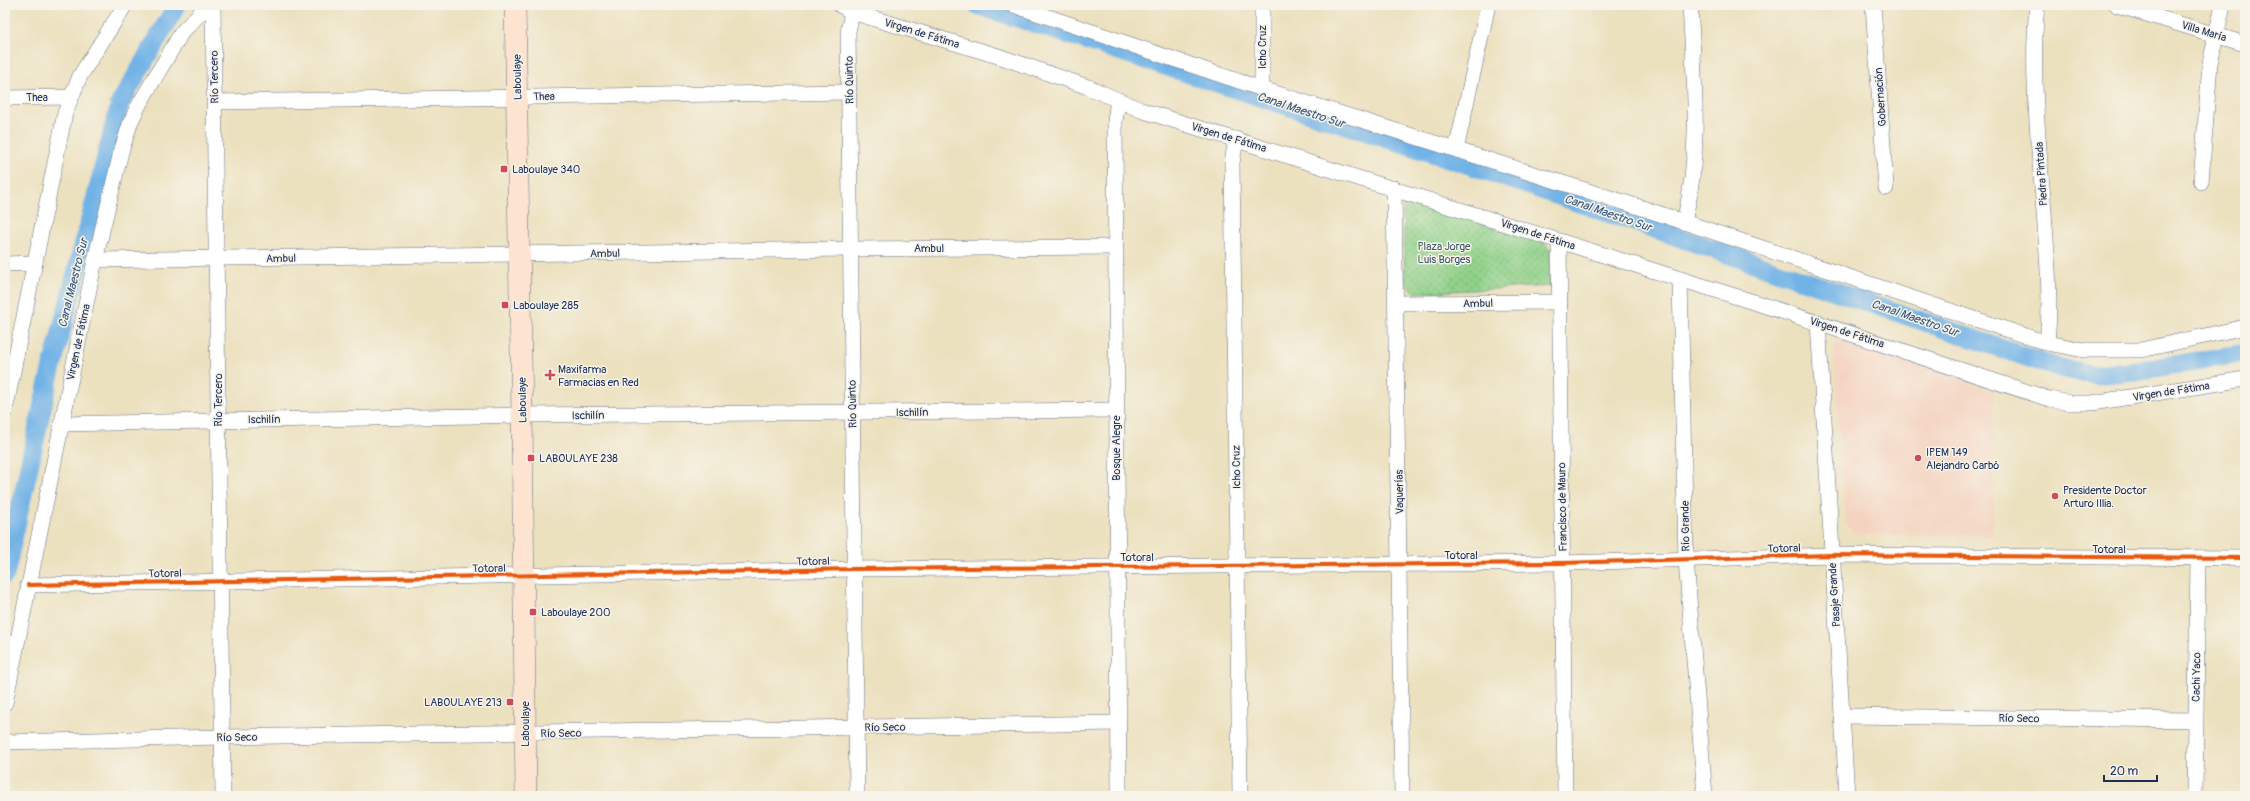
<svg xmlns="http://www.w3.org/2000/svg" width="2250" height="801" font-family="Pangolin,sans-serif">
	<style>
		.built { fill: #f4d3c0 }
		.grass { fill: url(#grass-dots); stroke: #568074 }
		.lines { fill: none; stroke-linecap: round; stroke-linejoin: round }
		.canal { stroke: #72b3e7; stroke-width: 19 }
		.street-casing { stroke: #646d80; stroke-width: 16 }
		.secondary-casing { stroke: #646d80; stroke-width: 22 }
		.street { stroke: #fff; stroke-width: 15 }
		.secondary { stroke: #fde4d1; stroke-width: 21 }
		.cycleway-casing { stroke: #f7f3e8; stroke-width: 6 }
		.cycleway { stroke: #e8590c; stroke-width: 4 }
		.poi-dot { fill: #d1495b; stroke: #f7f3e8; stroke-width: 1.5 }
		.labels { text-anchor: middle; stroke-width: 3; stroke-linejoin: round; paint-order: stroke }
		.street-label { font-size: 11px; fill: #1b2f5e; stroke: #f7f3e8 }
		.poi-label { font-size: 11px; fill: #1b2f5e; stroke: #f7f3e8; text-anchor: start }
		.park-label { font-size: 11px; fill: #385869; stroke: #f7f3e8 }
		.water-label { font-size: 12px; font-style: italic; fill: #355787; stroke: #f7f3e8 }
	</style>
	<defs>
		<pattern id="grass-dots" width="8" height="8" patternUnits="userSpaceOnUse"><rect width="8" height="8" fill="#90d189"/><path d="M2 2h.1M6 6h.1" fill="none" stroke="#75aa73" stroke-width="1.8" stroke-linecap="round"/></pattern>
	</defs>
	<rect width="100%" height="100%" fill="#f7f3e8"/>
	<filter id="ink" filterUnits="userSpaceOnUse"><feTurbulence type="fractalNoise" baseFrequency=".025" numOctaves="2"/><feDisplacementMap in="SourceGraphic" scale="8" xChannelSelector="R" yChannelSelector="G"/><feConvolveMatrix kernelMatrix="1 2 1 2 8 2 1 2 1" color-interpolation-filters="sRGB"/></filter>
	<filter id="wash" filterUnits="userSpaceOnUse"><feTurbulence type="fractalNoise" baseFrequency=".012" numOctaves="4" result="noise"/><feDisplacementMap in="SourceGraphic" scale="16" xChannelSelector="R" yChannelSelector="G"/><feGaussianBlur stdDeviation="0.9" result="paint"/><feColorMatrix in="noise" values="0 0 0 0 0 0 0 0 0 0 0 0 0 0 0 0 0 1.4 0 .05"/><feComposite in="paint" operator="in"/></filter>
	<g filter="url(#wash)">
		<rect width="100%" height="100%" fill="#ece1bf"/>
		<path class="built" d="M 1841,338 L 1994,391 L 1994,535 L 1855,535 L 1846,525 L 1833,344 Z"/>
		<path class="grass" d="M 1410,201 L 1545,243 L 1550,249 L 1551,286 L 1415,293 L 1405,283 L 1403,205 Z"/>
		<g class="lines">
			<g class="canal">
				<path d="M 977,5 L 1469,165 L 2055,367 L 2095,375 L 2136,371 L 2245,353"/>
				<path d="M 5,575 L 47,386 L 120,103 L 177,5"/>
			</g>
		</g>
	</g>
	<g filter="url(#ink)">
		<g class="lines">
			<defs>
				<g id="street">
					<path d="M 213,5 L 223,796"/>
					<path d="M 840,5 L 852,12 L 998,56 L 1088,87 L 1141,110 L 1760,304 L 2049,399 L 2071,403 L 2092,403 L 2245,379"/>
					<path d="M 1013,5 L 1262,89 L 1639,207 L 2047,343 L 2084,350 L 2141,350 L 2245,327"/>
					<path d="M 1262,5 L 1262,89"/>
					<path d="M 1873,5 L 1886,188"/>
					<path d="M 2037,5 C 2030,78 2040,152 2045,226 C 2048,265 2051,304 2047,343"/>
					<path d="M 2117,5 L 2245,44"/>
					<path d="M 852,12 L 848,32 L 857,796"/>
					<path d="M 5,98 L 70,97"/>
					<path d="M 1118,100 L 1115,121 L 1119,796"/>
					<path d="M 215,102 L 849,92"/>
					<path d="M 1236,139 L 1232,163 L 1240,796"/>
					<path d="M 1456,150 L 1488,5"/>
					<path d="M 2201,182 L 2210,63 L 2223,5"/>
					<path d="M 1394,188 L 1402,796"/>
					<path d="M 1684,222 C 1702,150 1694,78 1690,5"/>
					<path d="M 1559,242 L 1565,796"/>
					<path d="M 95,260 L 850,249 L 1115,247"/>
					<path d="M 5,264 L 35,263"/>
					<path d="M 1680,279 L 1686,560 L 1705,796"/>
					<path d="M 1396,303 L 1560,302"/>
					<path d="M 1818,322 L 1847,796"/>
					<path d="M 5,411 L 65,113 L 80,76 L 125,5"/>
					<path d="M 61,424 L 522,415 L 1115,410"/>
					<path d="M 28,585 L 854,569 L 1563,563 L 1831,555 L 2245,558"/>
					<path d="M 5,703 L 95,260 L 121,152 L 131,121 L 140,103 L 182,32 L 208,5"/>
					<path d="M 1842,716 L 2195,720"/>
					<path d="M 5,742 L 222,737 L 1118,723"/>
					<path d="M 2195,796 L 2198,558"/>
				</g>
				<path id="secondary" d="M 515,5 L 522,415 L 526,796"/>
			</defs>
			<use href="#street" class="street-casing"/>
			<use href="#secondary" class="secondary-casing"/>
			<use href="#street" class="street"/>
			<use href="#secondary" class="secondary"/>
			<defs>
				<path id="cycleway" d="M 28,585 L 854,569 L 1563,563 L 1831,555 L 2245,558"/>
			</defs>
			<use href="#cycleway" class="cycleway-casing"/>
			<use href="#cycleway" class="cycleway"/>
		</g>
	</g>
	<g class="poi-dot">
		<rect x="500" y="165" width="8" height="8" rx="2"/>
		<rect x="501" y="301" width="8" height="8" rx="2"/>
		<path d="M548 369h4v4h4v4h-4v4h-4v-4h-4v-4h4z"/>
		<rect x="527" y="454" width="8" height="8" rx="2"/>
		<circle cx="1918" cy="458" r="4"/>
		<circle cx="2055" cy="496" r="4"/>
		<rect x="529" y="608" width="8" height="8" rx="2"/>
		<rect x="506" y="698" width="8" height="8" rx="2"/>
	</g>
	<g class="labels">
		<g class="street-label">
			<text transform="translate(2204 31) rotate(17)" y="4">Villa María</text>
			<text transform="translate(922 33) rotate(17)" y="4">Virgen de Fátima</text>
			<text transform="translate(1262 47) rotate(-90)" y="4">Icho Cruz</text>
			<text transform="translate(214 77) rotate(-91)" y="4">Río Tercero</text>
			<text transform="translate(517 77) rotate(-91)" y="4">Laboulaye</text>
			<text transform="translate(849 80) rotate(-91)" y="4">Río Quinto</text>
			<text transform="translate(544 96) rotate(-1)" y="4">Thea</text>
			<text x="37" y="101">Thea</text>
			<text transform="translate(1880 97) rotate(-94)" y="4">Gobernación</text>
			<text transform="translate(1229 137) rotate(17)" y="4">Virgen de Fátima</text>
			<text transform="translate(2041 174) rotate(-94)" y="4">Piedra Pintada</text>
			<text transform="translate(1538 234) rotate(18)" y="4">Virgen de Fátima</text>
			<text x="929" y="252">Ambul</text>
			<text transform="translate(605 253) rotate(-1)" y="4">Ambul</text>
			<text transform="translate(281 258) rotate(-1)" y="4">Ambul</text>
			<text transform="translate(1478 303) rotate(-1)" y="4">Ambul</text>
			<text transform="translate(1847 332) rotate(18)" y="4">Virgen de Fátima</text>
			<text transform="translate(78 342) rotate(-78)" y="4">Virgen de Fátima</text>
			<text transform="translate(2171 391) rotate(-9)" y="4">Virgen de Fátima</text>
			<text transform="translate(218 400) rotate(-90)" y="4">Río Tercero</text>
			<text transform="translate(522 400) rotate(-91)" y="4">Laboulaye</text>
			<text transform="translate(852 404) rotate(-91)" y="4">Río Quinto</text>
			<text transform="translate(912 412) rotate(-1)" y="4">Ischilín</text>
			<text transform="translate(588 415) rotate(-1)" y="4">Ischilín</text>
			<text transform="translate(264 419) rotate(-1)" y="4">Ischilín</text>
			<text transform="translate(1116 448) rotate(-90)" y="4">Bosque Alegre</text>
			<text transform="translate(1236 467) rotate(-91)" y="4">Icho Cruz</text>
			<text transform="translate(1399 492) rotate(-91)" y="4">Vaquerías</text>
			<text transform="translate(1562 507) rotate(-91)" y="4">Francisco de Mauro</text>
			<text transform="translate(1685 526) rotate(-91)" y="4">Río Grande</text>
			<text transform="translate(1784 548) rotate(-2)" y="4">Totoral</text>
			<text x="2109" y="553">Totoral</text>
			<text x="1461" y="559">Totoral</text>
			<text x="1137" y="561">Totoral</text>
			<text transform="translate(813 561) rotate(-1)" y="4">Totoral</text>
			<text transform="translate(489 568) rotate(-1)" y="4">Totoral</text>
			<text transform="translate(165 573) rotate(-1)" y="4">Totoral</text>
			<text transform="translate(1834 595) rotate(-94)" y="4">Pasaje Grande</text>
			<text transform="translate(2196 677) rotate(-89)" y="4">Cachi Yaco</text>
			<text transform="translate(2019 718) rotate(1)" y="4">Río Seco</text>
			<text transform="translate(525 724) rotate(-90)" y="4">Laboulaye</text>
			<text transform="translate(885 727) rotate(-1)" y="4">Río Seco</text>
			<text transform="translate(561 733) rotate(-1)" y="4">Río Seco</text>
			<text transform="translate(237 737) rotate(-1)" y="4">Río Seco</text>
		</g>
		<g class="poi-label">
			<text x="512" y="173">Laboulaye 340</text>
			<text x="513" y="309">Laboulaye 285</text>
			<text x="558" y="373">Maxifarma<tspan x="558" dy="13">Farmacias en Red</tspan></text>
			<text x="1926" y="456">IPEM 149<tspan x="1926" dy="13">Alejandro Carbó</tspan></text>
			<text x="539" y="462">LABOULAYE 238</text>
			<text x="2063" y="494">Presidente Doctor<tspan x="2063" dy="13">Arturo Illia.</tspan></text>
			<text x="541" y="616">Laboulaye 200</text>
			<text x="502" y="706" text-anchor="end">LABOULAYE 213</text>
		</g>
		<g class="park-label">
			<text x="1444" y="250">Plaza Jorge<tspan x="1444" dy="13">Luis Borges</tspan></text>
		</g>
		<g class="water-label">
			<text transform="translate(1301 110) rotate(18)" y="4">Canal Maestro Sur</text>
			<text transform="translate(1608 213) rotate(19)" y="4">Canal Maestro Sur</text>
			<text transform="translate(73 283) rotate(-76)" y="4">Canal Maestro Sur</text>
			<text transform="translate(1915 318) rotate(19)" y="4">Canal Maestro Sur</text>
		</g>
	</g>
	<rect width="2250" height="801" fill="none" stroke="#f7f3e8" stroke-width="20"/>
	<path d="M2104 775v6h53v-6" fill="none" stroke="#1b2f5e" stroke-width="2"/>
	<text x="2110" y="775" font-size="12" fill="#1b2f5e" stroke="#f7f3e8" stroke-width="3" paint-order="stroke">20 m</text>
</svg>
